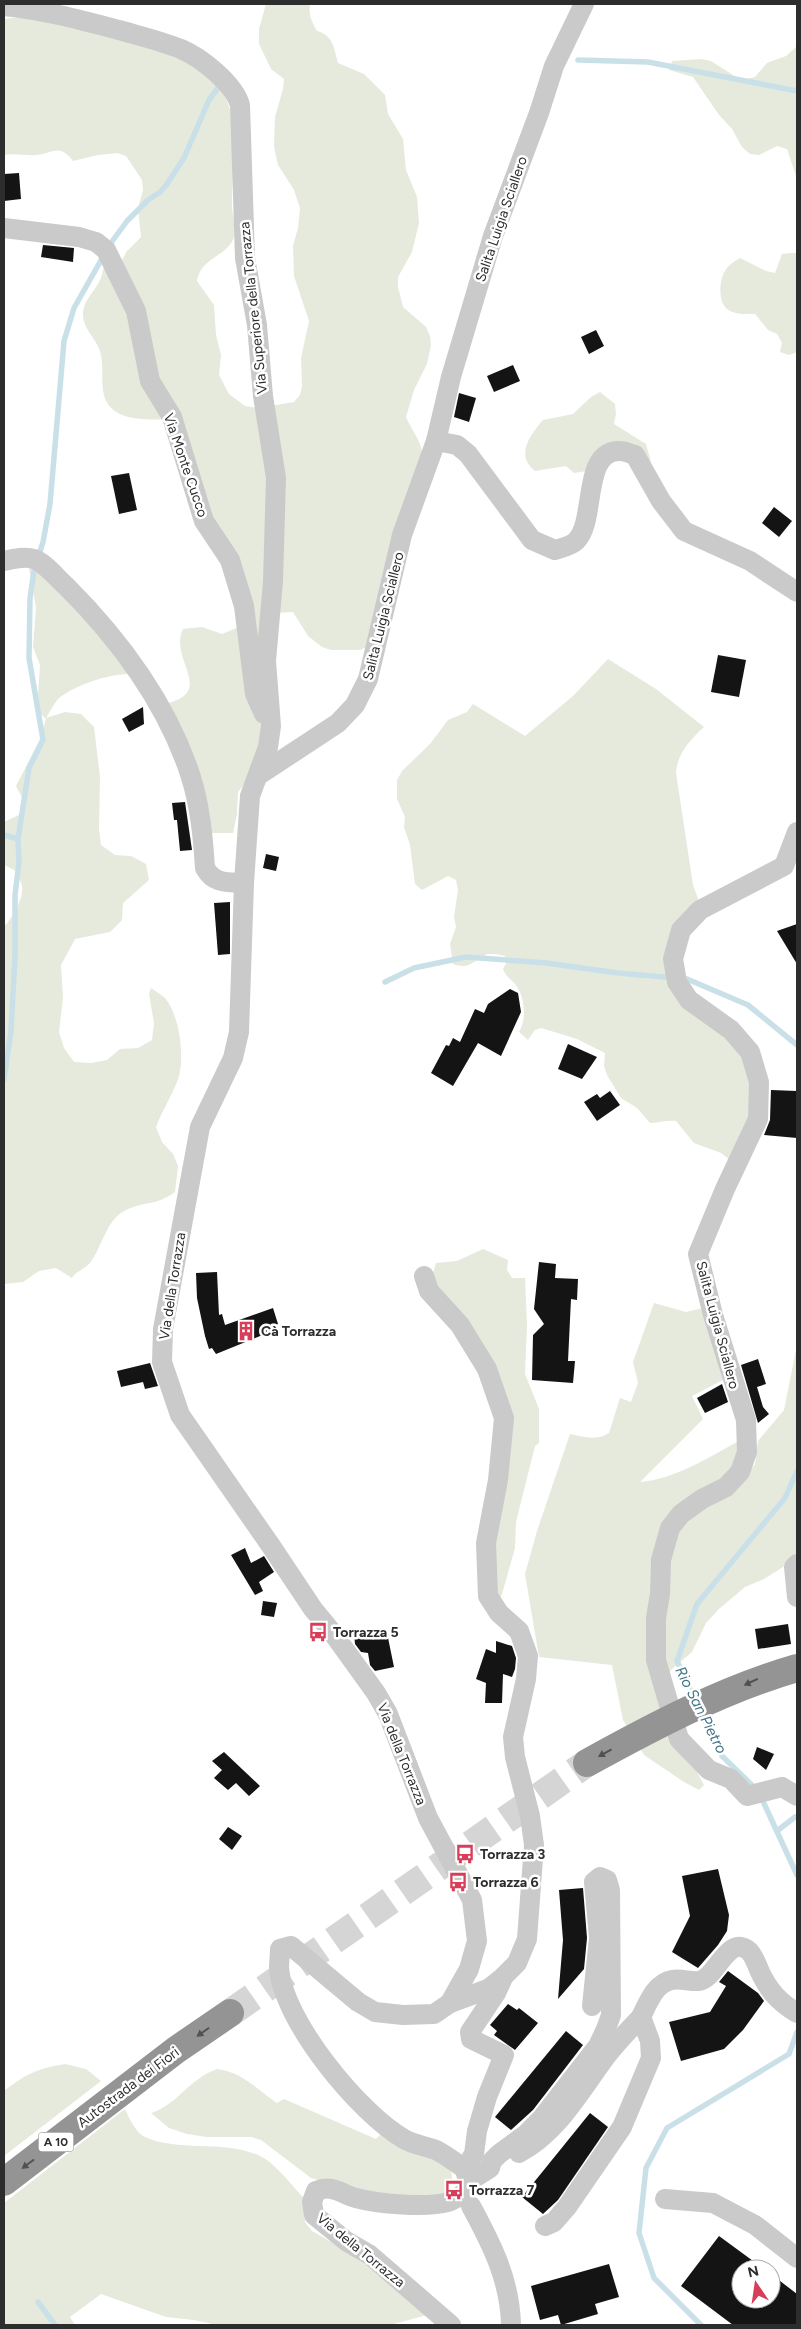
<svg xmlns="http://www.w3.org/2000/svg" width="801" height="2329" font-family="Figtree,sans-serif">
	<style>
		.green { fill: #e5eadc }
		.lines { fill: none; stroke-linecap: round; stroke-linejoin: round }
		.stream { stroke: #cae0e8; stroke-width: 5.5 }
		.building { fill: #141414 }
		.highway-tunnel { stroke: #d5d5d5; stroke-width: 28; stroke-dasharray: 28 14; stroke-linecap: butt }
		.street { stroke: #cacaca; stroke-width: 20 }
		.highway { stroke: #949494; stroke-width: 28 }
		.highway-bridge { stroke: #949494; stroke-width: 28 }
		.oneway { fill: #515151 }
		.labels { text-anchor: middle; stroke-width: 5; stroke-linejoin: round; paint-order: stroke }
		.shield { fill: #fff; stroke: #6c6c6c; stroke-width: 1 }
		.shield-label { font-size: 12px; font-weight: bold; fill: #2d2d2d }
		.street-label { font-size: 14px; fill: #2d2d2d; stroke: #fff }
		.poi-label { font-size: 14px; font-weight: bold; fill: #2d2d2d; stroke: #fff; text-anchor: start }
		.water-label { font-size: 15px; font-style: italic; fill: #427588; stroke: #fff }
	</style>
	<rect width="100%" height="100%" fill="#fff"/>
	<g class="green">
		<path d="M 266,4 L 310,4 C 308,14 312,22 317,31 C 333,35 334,48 338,63 L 364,74 L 385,95 L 388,114 L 403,139 L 406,170 L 417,197 L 419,223 L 412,252 L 398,277 L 398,287 L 403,307 L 426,327 L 430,336 L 431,345 L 427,364 L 414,390 L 406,417 C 411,429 420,439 422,452 L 369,646 L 360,650 L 331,650 L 322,647 L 308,636 L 293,612 L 274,613 L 259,667 L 180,419 C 154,419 107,426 103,390 C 101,377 104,364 100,351 C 96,338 82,328 83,313 C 84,296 102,287 103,269 L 122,260 L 127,251 L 141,237 L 138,208 L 143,190 L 142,180 L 126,156 L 117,153 L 98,155 L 73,161 C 60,143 52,153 37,155 C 26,156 15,153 4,155 L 4,19 C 33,14 61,24 89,31 C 133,42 207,55 227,101 C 239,128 231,176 232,206 C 232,214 235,222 235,229 C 235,257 201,254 197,281 L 214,305 L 216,335 L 221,355 L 219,375 L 229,394 L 245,406 L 258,408 L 294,402 L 300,395 L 302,386 L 301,358 L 309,321 L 294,276 L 293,246 L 298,228 L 300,208 L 294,190 L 278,165 L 274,147 L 275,117 L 283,89 L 284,79 L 271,69 L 259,44 L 259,29 Z"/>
		<path d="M 797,46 L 797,179 L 787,149 L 777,146 L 759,155 L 750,154 L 742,147 L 732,129 L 719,115 L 693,77 L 669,70 L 672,61 L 702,59 L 711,61 L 736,77 L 746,79 L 755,77 L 767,63 L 786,56 Z"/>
		<path d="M 791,253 L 797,253 L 797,352 L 789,355 L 780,352 L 782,343 L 777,334 L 768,330 L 755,314 C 746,314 735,315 727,309 C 718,302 719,280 725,271 C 728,265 735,261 740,258 L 766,271 L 775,273 L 782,254 Z"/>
		<path d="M 600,392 L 615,404 L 616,414 L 614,424 L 646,444 L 651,462 L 638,450 L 587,471 L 574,473 L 566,466 L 535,471 C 515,455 530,435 543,420 L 573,414 L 591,397 Z"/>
		<path d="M 29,568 L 39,568 L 133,674 C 111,673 77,684 59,698 C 54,703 50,712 46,718 L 65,712 L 81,714 L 94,727 L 100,777 L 99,829 L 101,845 L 115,855 L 131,856 L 146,864 L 149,880 L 123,903 L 122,920 L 110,932 L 75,939 L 61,965 L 63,998 L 59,1032 L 64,1048 L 74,1062 L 91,1063 L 107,1060 L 120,1049 L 138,1048 L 152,1040 L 154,1023 L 149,994 L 151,988 C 155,991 160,994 164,997 C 180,1014 186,1061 177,1082 C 171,1097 162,1111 156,1127 L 162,1142 L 173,1154 L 178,1166 L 175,1192 C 155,1206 147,1201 128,1209 C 106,1218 103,1246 90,1263 C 85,1269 76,1271 72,1278 L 56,1268 L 39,1271 L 23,1282 L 4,1284 L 4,927 C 12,918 24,899 22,886 C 21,881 17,875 16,871 L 4,865 L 4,822 L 21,814 L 24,801 L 16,786 L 39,741 L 46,719 L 40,713 L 38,694 L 40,665 L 33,647 L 36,608 Z"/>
		<path d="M 241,626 L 257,718 L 262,727 L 263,738 L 248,780 L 238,792 L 237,814 L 233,833 L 209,833 L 202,779 L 164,704 C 218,692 168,660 183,629 L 202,627 L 222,634 Z"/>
		<path d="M 608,659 L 656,689 L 704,727 C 690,740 677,754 676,773 L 693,885 L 700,904 L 675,932 L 663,959 L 667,978 L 750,1062 L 754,1110 L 730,1160 L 721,1153 L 694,1143 L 676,1121 C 666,1120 659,1123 650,1123 L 637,1108 L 621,1098 L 607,1075 L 604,1066 L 605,1053 L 577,1039 L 541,1028 L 535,1030 L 528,1040 L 519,1032 C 527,1019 525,996 515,984 C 510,978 506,977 503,969 L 508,960 L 505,956 L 496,954 L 487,954 C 473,961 470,970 453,964 L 450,944 L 456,927 L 454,917 L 458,890 L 456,880 L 448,876 L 422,890 L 415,884 L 410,845 L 404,827 L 405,817 L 397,799 L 397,780 L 402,771 L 430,744 L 448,720 L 467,712 L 473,704 L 525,736 L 573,696 Z"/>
		<path d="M 483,1249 L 508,1260 L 507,1270 L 512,1278 L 525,1278 L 527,1325 L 525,1374 L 539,1409 L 539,1443 L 535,1446 L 516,1522 L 515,1548 L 502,1594 L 498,1601 L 492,1567 L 509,1423 L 438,1295 L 432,1276 L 436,1263 L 457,1261 Z"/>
		<path d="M 654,1303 L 686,1312 L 707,1307 L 727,1378 L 692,1396 L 703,1419 L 640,1482 C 677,1479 710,1456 743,1439 L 728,1476 L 667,1518 L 661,1525 L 744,1479 L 755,1464 L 758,1441 L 784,1410 L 797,1345 L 797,1553 L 783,1567 L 764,1579 L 745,1587 L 719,1609 L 706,1623 L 692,1652 L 671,1670 L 657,1697 L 704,1785 L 699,1790 L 684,1782 L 644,1755 L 623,1720 L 612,1665 L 539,1657 L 525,1574 L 537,1531 L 570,1434 C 584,1437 596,1441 609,1433 L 620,1398 L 631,1402 L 638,1383 L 633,1362 Z"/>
		<path d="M 65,2064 L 86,2069 L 101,2081 L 4,2156 L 4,2091 C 27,2073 37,2069 65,2064 Z"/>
		<path d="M 217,2069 C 243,2072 257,2090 277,2103 L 284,2099 L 376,2139 L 380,2135 L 389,2137 L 449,2166 C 455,2179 453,2191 438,2196 L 371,2195 L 311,2178 L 261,2140 L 251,2137 L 207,2137 L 187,2134 L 169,2128 L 151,2113 C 176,2106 190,2078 217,2069 Z"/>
		<path d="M 125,2109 C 129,2118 136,2133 145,2137 C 178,2152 223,2140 258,2155 C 276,2163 290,2184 303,2197 L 305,2222 L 312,2231 L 365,2261 L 427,2315 L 390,2325 L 217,2325 L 194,2320 L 166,2317 L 101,2294 L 70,2317 L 75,2325 L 4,2325 L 4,2203 Z"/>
	</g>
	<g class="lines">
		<g class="stream">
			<path d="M 578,60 L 648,62 L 797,91"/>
			<path d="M 108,247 L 127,221 L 148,200 L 160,192 L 167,184 L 184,158 L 209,100 L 220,85"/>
			<path d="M 4,835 L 18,839"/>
			<path d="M 385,982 L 414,968 L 466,957 L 546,963 L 618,973 L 687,979 L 748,1005 L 797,1045"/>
			<path d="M 4,1079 L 11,1031 L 15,955 L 15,895 L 19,862 L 18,839 L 29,768 L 43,740 L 29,658 L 30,598 L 34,571 L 43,542 L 50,504 L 64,341 L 74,308 L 104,255"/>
			<path d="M 695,1700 L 677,1661 L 697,1604 L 785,1498 L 797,1471"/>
			<path d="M 701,1712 L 722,1756 L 756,1789"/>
			<path d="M 761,1797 L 797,1875"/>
			<path d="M 777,1831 L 795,1817"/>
			<path d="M 38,2302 L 55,2325"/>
			<path d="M 701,2325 L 654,2278 L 639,2233 L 646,2168 L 667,2128 L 789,2054 L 797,2032"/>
		</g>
	</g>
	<g class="building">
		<path d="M 19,173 L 21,199 L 4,201 L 4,174 Z"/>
		<path d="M 43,245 L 74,248 L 73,262 L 41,257 Z"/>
		<path d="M 596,330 L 604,346 L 589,354 L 581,337 Z"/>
		<path d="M 513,365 L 520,381 L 494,392 L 487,376 Z"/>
		<path d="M 459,393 L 476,398 L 469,422 L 454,417 Z"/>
		<path d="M 129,473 L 137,510 L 119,514 L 111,476 Z"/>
		<path d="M 774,507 L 792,521 L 779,537 L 762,523 Z"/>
		<path d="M 718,655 L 746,660 L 739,697 L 711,692 Z"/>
		<path d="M 143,707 L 144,724 L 129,732 L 122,719 Z"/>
		<path d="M 185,802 L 192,850 L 180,851 L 177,820 L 174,820 L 172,803 Z"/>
		<path d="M 266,854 L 279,857 L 276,871 L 263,868 Z"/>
		<path d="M 230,902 L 230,954 L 218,955 L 214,903 Z"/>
		<path d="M 797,924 L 797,964 L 777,931 Z"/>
		<path d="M 510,989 L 518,993 L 521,1012 L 501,1056 L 478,1043 L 453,1086 L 431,1073 L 446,1045 L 449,1046 L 453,1038 L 460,1042 L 475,1009 L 484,1013 L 488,1004 Z"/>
		<path d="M 568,1044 L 597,1057 L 582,1079 L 558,1069 Z"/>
		<path d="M 771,1090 L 797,1091 L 797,1138 L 764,1135 L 770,1120 Z"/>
		<path d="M 610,1091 L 620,1105 L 597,1121 L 584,1102 L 597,1094 L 600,1098 Z"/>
		<path d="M 539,1262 L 556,1264 L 555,1278 L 578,1279 L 577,1300 L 571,1299 L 568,1361 L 575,1361 L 573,1383 L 532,1380 L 533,1335 L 544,1324 L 534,1309 Z"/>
		<path d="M 217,1272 L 219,1315 L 222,1314 L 225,1325 L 273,1308 L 278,1324 L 268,1327 L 270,1332 L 216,1354 L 212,1348 L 209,1349 L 205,1336 L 197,1298 L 196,1273 Z"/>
		<path d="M 758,1359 L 766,1384 L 757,1387 L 763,1407 L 769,1414 L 758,1423 L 741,1365 Z"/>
		<path d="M 150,1363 L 158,1386 L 145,1389 L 143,1382 L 121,1387 L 117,1371 Z"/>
		<path d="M 722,1384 L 728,1402 L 705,1413 L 697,1398 Z"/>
		<path d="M 245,1548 L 251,1563 L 264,1556 L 274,1572 L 259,1582 L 263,1591 L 255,1595 L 231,1555 Z"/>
		<path d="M 263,1601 L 277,1603 L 274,1617 L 261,1615 Z"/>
		<path d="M 788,1624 L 791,1644 L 758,1649 L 755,1629 Z"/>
		<path d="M 386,1628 L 394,1667 L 375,1671 L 370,1665 L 368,1653 L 361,1652 L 355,1644 L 354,1634 Z"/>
		<path d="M 496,1641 L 512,1646 L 516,1658 L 515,1669 L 512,1677 L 503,1674 L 502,1703 L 485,1703 L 486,1683 L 476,1679 L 486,1649 L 496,1653 Z"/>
		<path d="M 757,1747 L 774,1754 L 766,1770 L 753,1759 Z"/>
		<path d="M 224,1752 L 260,1786 L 249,1796 L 236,1783 L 228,1790 L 214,1778 L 222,1770 L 212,1761 Z"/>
		<path d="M 228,1827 L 242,1836 L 232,1850 L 219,1839 Z"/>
		<path d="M 718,1869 L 729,1915 L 727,1931 L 718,1945 L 698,1968 L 672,1952 L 690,1916 L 682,1876 Z"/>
		<path d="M 583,1888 L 587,1938 L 584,1969 L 558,1999 L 563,1940 L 559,1890 Z"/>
		<path d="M 728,1971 L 758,1993 L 764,2001 L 743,2030 L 724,2049 L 681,2061 L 669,2022 L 710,2012 L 726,1986 L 719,1982 Z"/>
		<path d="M 508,2004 L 517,2010 L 519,2008 L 538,2023 L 515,2050 L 494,2035 L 497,2031 L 490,2025 Z"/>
		<path d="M 566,2031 L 583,2045 L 533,2110 L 511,2130 L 495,2117 Z"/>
		<path d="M 590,2113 L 608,2127 L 558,2200 L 543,2214 L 522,2197 Z"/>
		<path d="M 719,2236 L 764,2269 L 741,2269 L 741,2299 L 771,2299 L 771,2274 L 797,2294 L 797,2325 L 733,2325 L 681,2286 Z"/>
		<path d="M 609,2264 L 619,2297 L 595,2304 L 598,2314 L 561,2325 L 558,2315 L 540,2320 L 531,2286 Z"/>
	</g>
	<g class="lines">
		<path class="highway-tunnel" d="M 230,2013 L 587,1763"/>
		<g class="street">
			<path d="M 4,6 C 44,10 81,20 119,30 C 140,36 161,41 181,49 C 202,58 234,84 240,105 L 245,258 L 257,325 L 263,396 L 276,478 L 273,581 L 266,661 L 271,726 L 268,747 L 250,796 L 244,883 L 239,1032 L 233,1058 L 200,1127 L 163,1329 L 162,1362 L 180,1415 L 271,1546 L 313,1609 L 332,1632 L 376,1693 L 388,1714 L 428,1818 L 472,1900 L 477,1941 L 469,1969 L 450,2003 L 434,2014 L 403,2015 L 375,2012 L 358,2002 L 291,1946 L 280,1949 C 280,1955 279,1962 279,1968 C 283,2021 359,2113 404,2139 C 414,2145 426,2146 436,2150 C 446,2155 456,2163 465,2169"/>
			<path d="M 4,228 L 79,237 L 96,242 L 106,250 L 136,311 L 150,381 L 172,417 L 204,521 L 230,560 L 244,606 L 255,694 L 264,714"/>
			<path d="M 436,441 L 457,445 L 468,454 L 532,540 L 555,550 C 561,548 571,546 576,541 C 597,521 581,450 620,451 C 625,451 631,454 635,455 L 661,501 L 684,531 L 750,561 L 797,592"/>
			<path d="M 4,561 C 13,559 25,556 34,559 C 45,563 57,578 66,586 C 119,639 166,702 190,774 C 200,805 203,836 205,868 C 214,884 227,882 244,883"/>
			<path d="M 259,775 L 338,723 L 355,705 L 368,679 L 402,535 L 436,441 L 451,377 L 493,236 L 539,113 L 554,66 L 584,4"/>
			<path d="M 797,832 L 784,866 L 700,910 L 681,930 L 673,959 L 677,982 L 689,1000 L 731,1030 L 750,1052 L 759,1082 L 758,1119 L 725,1189 L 698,1254 L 713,1315 L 746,1420 L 747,1452 L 740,1472 L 726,1487 L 702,1499 L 681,1514 L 670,1528 L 661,1560 L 660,1594 L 656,1618 L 656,1660 L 679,1739 L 709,1770 L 731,1779 L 747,1796 L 782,1787 L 797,1796"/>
			<path d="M 424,1276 L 429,1291 L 460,1325 L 487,1369 L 504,1418 L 498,1480 L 486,1543 L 488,1596 L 499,1613 L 519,1631 L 528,1656 L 526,1679 L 513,1737 L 515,1757 L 530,1816 L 534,1845 L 527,1939 L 517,1963 L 502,1978 L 488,1989 L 450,2003"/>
			<path d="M 797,1564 L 794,1567 L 797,1597"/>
			<path d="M 641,2017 C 648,2003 655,1983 672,1980 C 681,1978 690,1982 699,1981 C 716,1979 728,1933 749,1951 C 754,1956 757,1965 760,1972 C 769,1991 779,2002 797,2013"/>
			<path d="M 519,2153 C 559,2132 581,2089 608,2054 C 618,2041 630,2029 641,2017 L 650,2041 L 651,2058 L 622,2127 L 567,2207 L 554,2222 L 545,2226"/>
			<path d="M 468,2182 L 490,2168 L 492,2161 L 499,2154 L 526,2134 L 542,2118 L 598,2046 L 606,2029 L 611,2015 L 610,1890 L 607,1880 L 600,1877 L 594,1882 L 599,1938 L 592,2006"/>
			<path d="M 665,2199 L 713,2203 L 755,2225 L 797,2258"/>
			<path d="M 471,2206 C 492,2245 510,2280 511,2325"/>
			<path d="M 451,2325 L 370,2255 L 346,2241 L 314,2215 L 312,2202 L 316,2191 C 333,2184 341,2194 356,2198 C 377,2204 427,2208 448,2202 C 454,2200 460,2196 465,2193 L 468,2182 L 465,2169 L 474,2154 L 477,2131 L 487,2097 L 504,2055 L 471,2039 L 470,2032 L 496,1993 L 502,1980"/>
		</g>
		<path class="highway" d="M 4,2182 L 176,2050 L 230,2013"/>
		<path class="highway-bridge" d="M 587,1763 C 654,1726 724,1689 797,1668"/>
	</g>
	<defs><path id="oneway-solid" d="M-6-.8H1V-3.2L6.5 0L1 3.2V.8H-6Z" transform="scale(1.25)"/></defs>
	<g class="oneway">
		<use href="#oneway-solid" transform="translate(751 1682) rotate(155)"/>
		<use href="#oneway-solid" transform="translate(605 1753) rotate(151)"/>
		<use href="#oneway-solid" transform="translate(203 2032) rotate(145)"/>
		<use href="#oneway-solid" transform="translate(28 2164) rotate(143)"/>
	</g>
	<defs>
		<symbol id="building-bare" viewBox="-9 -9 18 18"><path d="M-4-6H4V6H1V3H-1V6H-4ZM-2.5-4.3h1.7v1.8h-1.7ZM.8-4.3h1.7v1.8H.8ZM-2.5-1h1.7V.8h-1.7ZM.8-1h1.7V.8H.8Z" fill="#d63e59" stroke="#fff" stroke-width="2.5" paint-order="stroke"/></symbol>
		<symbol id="bus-bare" viewBox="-9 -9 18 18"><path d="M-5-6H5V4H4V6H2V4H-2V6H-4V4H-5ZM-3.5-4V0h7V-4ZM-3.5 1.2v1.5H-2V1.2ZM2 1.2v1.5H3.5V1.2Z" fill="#d63e59" stroke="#fff" stroke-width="2.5" paint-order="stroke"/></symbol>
	</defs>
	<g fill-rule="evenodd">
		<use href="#building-bare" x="232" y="1317" width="28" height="28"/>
		<use href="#bus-bare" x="304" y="1618" width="28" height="28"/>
		<use href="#bus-bare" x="451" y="1840" width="28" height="28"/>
		<use href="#bus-bare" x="444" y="1868" width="28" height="28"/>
		<use href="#bus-bare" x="440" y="2176" width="28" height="28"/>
	</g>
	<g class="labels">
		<rect class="shield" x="38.5" y="2132.5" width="35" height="19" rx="4"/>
		<g class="shield-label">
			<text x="56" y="2146">A 10</text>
		</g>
		<g class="street-label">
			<text transform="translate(501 219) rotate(-71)" y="5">Salita Luigia Sciallero</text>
			<text transform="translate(253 308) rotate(-96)" y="5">Via Superiore della Torrazza</text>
			<text transform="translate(186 465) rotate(71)" y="5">Via Monte Cucco</text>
			<text transform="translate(383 616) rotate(-76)" y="5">Salita Luigia Sciallero</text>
			<text transform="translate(172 1286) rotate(-81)" y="5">Via della Torrazza</text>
			<text transform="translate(718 1325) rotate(75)" y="5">Salita Luigia Sciallero</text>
			<text transform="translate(402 1754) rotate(68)" y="5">Via della Torrazza</text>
			<text transform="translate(128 2087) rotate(-37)" y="5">Autostrada dei Fiori</text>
			<text transform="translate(361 2250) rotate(39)" y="5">Via della Torrazza</text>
		</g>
		<g class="poi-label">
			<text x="261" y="1336">Cà Torrazza</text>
			<text x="333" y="1637">Torrazza 5</text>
			<text x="480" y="1859">Torrazza 3</text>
			<text x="473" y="1887">Torrazza 6</text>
			<text x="469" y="2195">Torrazza 7</text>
		</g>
		<g class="water-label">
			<text transform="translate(701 1710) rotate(63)" y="5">Rio San Pietro</text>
		</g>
	</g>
	<rect width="801" height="2329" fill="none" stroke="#2d2d2d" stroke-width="10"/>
	<g transform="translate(756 2284) rotate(347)"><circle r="24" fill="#ffffff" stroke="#ababab"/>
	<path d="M0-4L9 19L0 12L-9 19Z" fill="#d63e59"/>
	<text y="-8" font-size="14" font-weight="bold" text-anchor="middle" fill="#2d2d2d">N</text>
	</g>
</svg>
